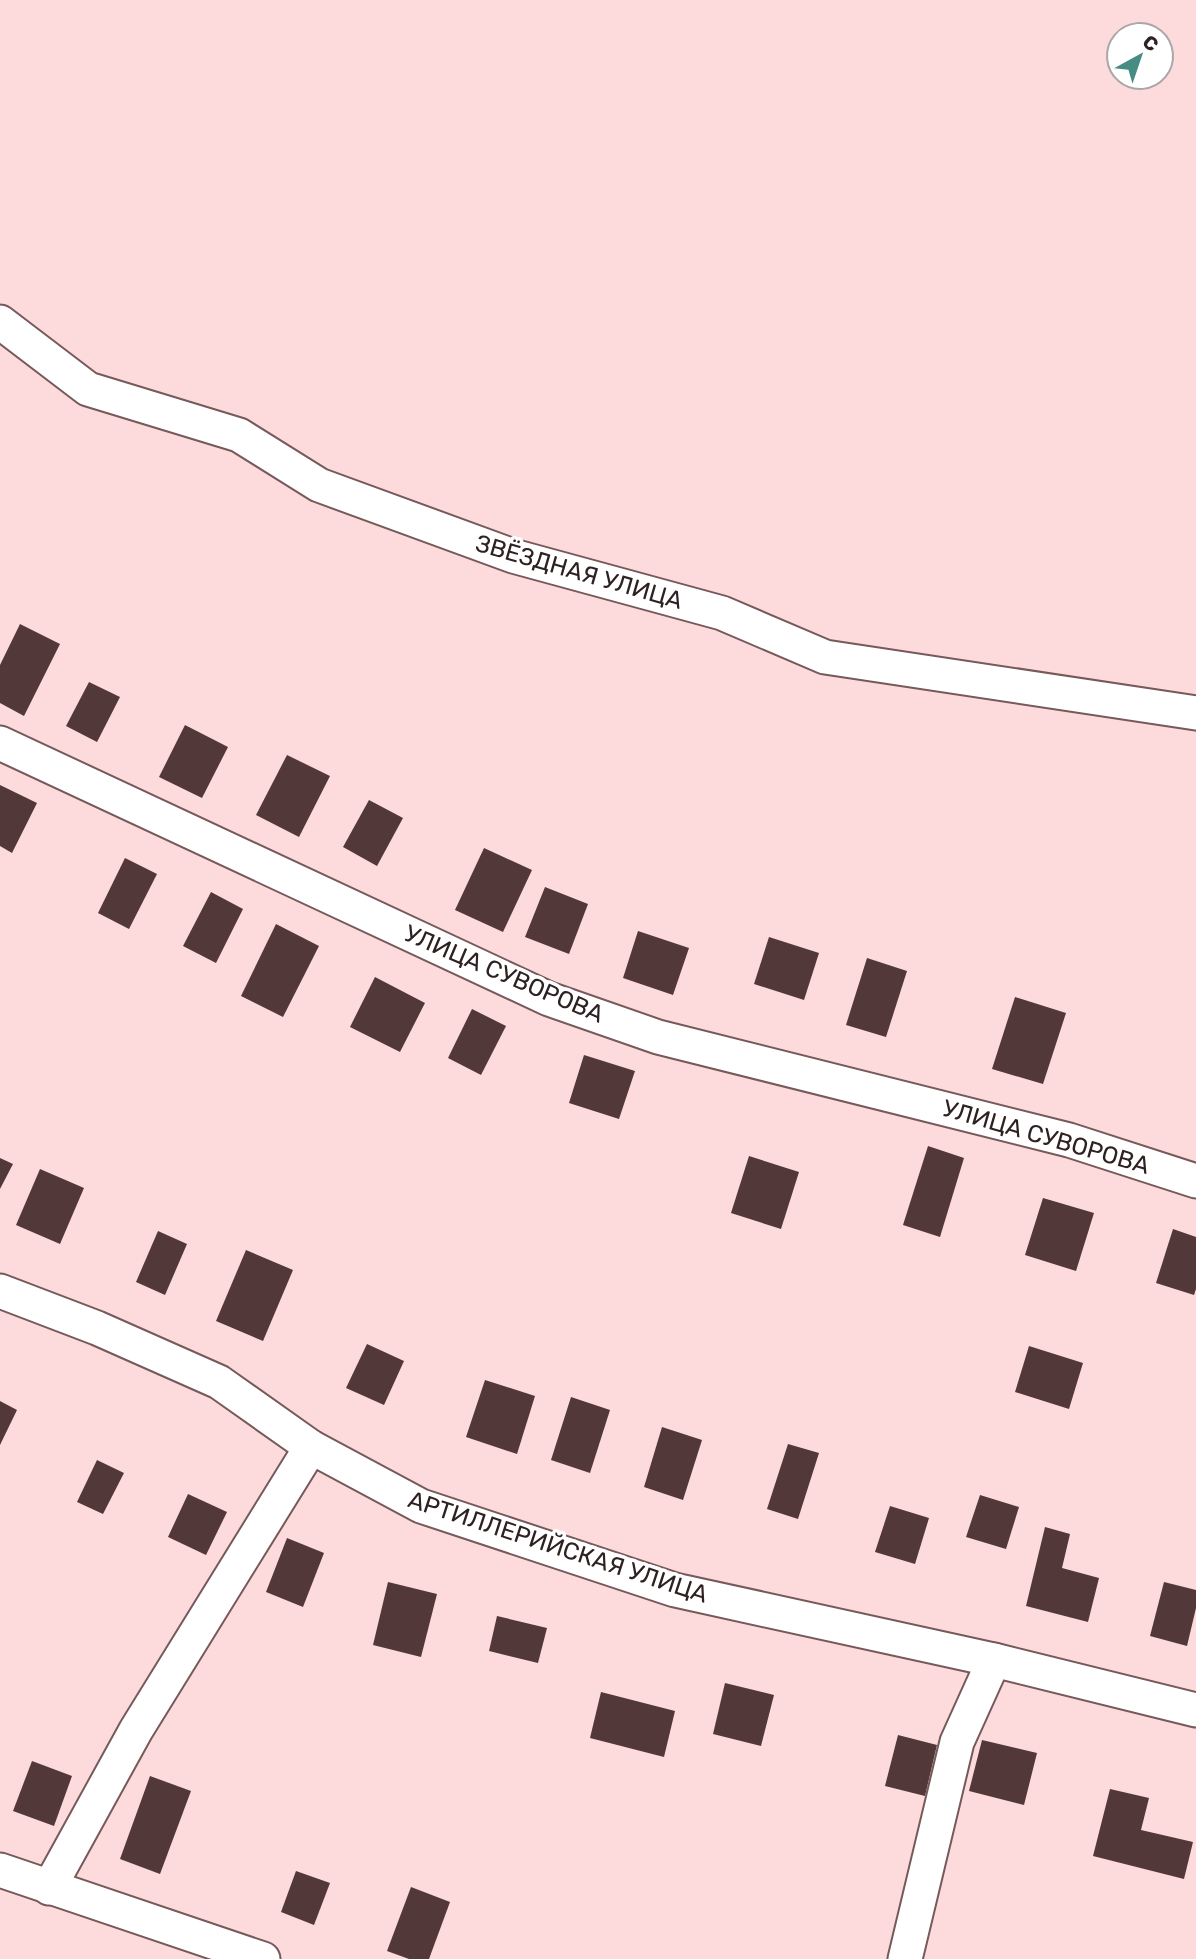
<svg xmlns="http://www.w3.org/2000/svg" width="1196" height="1959" font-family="Rubik,sans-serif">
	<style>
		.building { fill: #523839 }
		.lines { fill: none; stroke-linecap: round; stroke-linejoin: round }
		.street-casing { stroke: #76595a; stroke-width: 37 }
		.street { stroke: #fff; stroke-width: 33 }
		.labels { text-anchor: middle; stroke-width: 7; stroke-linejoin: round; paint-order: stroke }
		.street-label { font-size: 24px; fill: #2e2122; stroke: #fff }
	</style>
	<rect width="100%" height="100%" fill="#fddbdc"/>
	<g class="building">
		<path d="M 20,624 L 60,644 L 24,716 L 0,703 L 0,665 Z"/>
		<path d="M 89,682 L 120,697 L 97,742 L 66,726 Z"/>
		<path d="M 185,725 L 228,747 L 202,798 L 159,777 Z"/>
		<path d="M 287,755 L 330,776 L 299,837 L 256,815 Z"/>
		<path d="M 0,785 L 37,803 L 12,853 L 0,846 Z"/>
		<path d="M 369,800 L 403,818 L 377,866 L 343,847 Z"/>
		<path d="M 484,848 L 532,870 L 503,932 L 455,910 Z"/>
		<path d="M 125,858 L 157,874 L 129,929 L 98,913 Z"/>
		<path d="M 545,887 L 588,904 L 569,954 L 525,937 Z"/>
		<path d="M 211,892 L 243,909 L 216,963 L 183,946 Z"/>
		<path d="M 276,924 L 319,946 L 283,1017 L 241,996 Z"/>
		<path d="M 638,931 L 689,948 L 673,995 L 623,978 Z"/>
		<path d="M 769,937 L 819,953 L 804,1000 L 754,984 Z"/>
		<path d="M 867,958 L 907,971 L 886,1037 L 846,1025 Z"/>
		<path d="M 375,977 L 425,1003 L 400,1052 L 350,1027 Z"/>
		<path d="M 1015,997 L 1066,1013 L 1043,1084 L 992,1069 Z"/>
		<path d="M 472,1009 L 506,1026 L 481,1075 L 448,1058 Z"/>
		<path d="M 584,1055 L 635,1071 L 619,1119 L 569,1103 Z"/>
		<path d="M 928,1146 L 964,1158 L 940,1237 L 903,1225 Z"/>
		<path d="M 749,1156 L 799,1172 L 781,1229 L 731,1213 Z"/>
		<path d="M 0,1158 L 13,1164 L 0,1189 Z"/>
		<path d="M 40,1169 L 84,1188 L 60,1244 L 16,1225 Z"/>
		<path d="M 1043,1198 L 1094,1213 L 1076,1271 L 1025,1255 Z"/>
		<path d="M 1173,1229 L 1196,1237 L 1196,1289 L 1194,1295 L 1156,1283 Z"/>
		<path d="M 158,1231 L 187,1244 L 165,1295 L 136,1282 Z"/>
		<path d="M 246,1250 L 293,1270 L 263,1341 L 216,1321 Z"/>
		<path d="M 367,1344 L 404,1361 L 384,1405 L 346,1388 Z"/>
		<path d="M 1029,1346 L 1083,1363 L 1069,1409 L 1015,1392 Z"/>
		<path d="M 485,1380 L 535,1396 L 517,1454 L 466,1437 Z"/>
		<path d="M 571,1397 L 610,1410 L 590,1473 L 551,1460 Z"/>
		<path d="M 0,1401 L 17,1410 L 0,1445 Z"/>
		<path d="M 662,1427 L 702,1440 L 683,1500 L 644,1487 Z"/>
		<path d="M 788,1444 L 819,1453 L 798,1519 L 767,1509 Z"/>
		<path d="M 97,1460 L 124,1473 L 103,1514 L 77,1502 Z"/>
		<path d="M 188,1494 L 227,1512 L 206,1555 L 168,1537 Z"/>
		<path d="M 980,1495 L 1019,1507 L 1006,1549 L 966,1537 Z"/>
		<path d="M 890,1506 L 929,1518 L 915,1564 L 875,1552 Z"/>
		<path d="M 1045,1527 L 1070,1534 L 1062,1568 L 1099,1578 L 1088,1622 L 1026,1606 Z"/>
		<path d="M 287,1538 L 324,1553 L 303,1607 L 266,1592 Z"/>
		<path d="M 388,1582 L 437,1594 L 421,1657 L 373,1645 Z"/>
		<path d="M 1164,1582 L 1196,1590 L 1196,1608 L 1187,1646 L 1150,1636 Z"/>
		<path d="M 497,1616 L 547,1628 L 538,1663 L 489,1651 Z"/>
		<path d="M 725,1683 L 774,1695 L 761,1746 L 713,1734 Z"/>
		<path d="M 601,1692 L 675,1711 L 664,1757 L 590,1738 Z"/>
		<path d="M 898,1735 L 937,1745 L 925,1796 L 885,1786 Z"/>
		<path d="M 982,1740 L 1037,1753 L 1024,1805 L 969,1791 Z"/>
		<path d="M 32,1761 L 72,1776 L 54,1826 L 13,1811 Z"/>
		<path d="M 150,1776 L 191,1791 L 160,1874 L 120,1859 Z"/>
		<path d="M 1110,1789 L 1149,1798 L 1141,1830 L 1193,1842 L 1184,1879 L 1093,1856 Z"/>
		<path d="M 296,1871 L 330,1883 L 314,1925 L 281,1912 Z"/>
		<path d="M 411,1887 L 450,1902 L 429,1959 L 409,1959 L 387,1951 Z"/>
	</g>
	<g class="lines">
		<defs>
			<g id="street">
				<path d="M 0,322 L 88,389 L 239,435 L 319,485 L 513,556 L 722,613 L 825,657 L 1196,713"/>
				<path d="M 0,743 L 549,999 L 658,1037 L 1069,1140 L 1196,1181"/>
				<path d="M 0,1291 L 97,1328 L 219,1382 L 311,1447 L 421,1506 L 675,1590 L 994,1660 L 1196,1710"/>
				<path d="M 0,1870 L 263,1959"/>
				<path d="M 49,1888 L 136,1730 L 311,1447"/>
				<path d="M 905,1959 L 957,1742 L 994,1660"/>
			</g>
		</defs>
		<use href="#street" class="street-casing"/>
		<use href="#street" class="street"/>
	</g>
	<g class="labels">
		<g class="street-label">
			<text transform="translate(579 572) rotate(16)" y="8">ЗВЁЗДНАЯ УЛИЦА</text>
			<text transform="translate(504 974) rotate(23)" y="8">УЛИЦА СУВОРОВА</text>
			<text transform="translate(1046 1137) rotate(16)" y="8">УЛИЦА СУВОРОВА</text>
			<text transform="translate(558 1547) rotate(18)" y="8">АРТИЛЛЕРИЙСКАЯ УЛИЦА</text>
		</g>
	</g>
	<g transform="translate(1140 56) rotate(40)"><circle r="33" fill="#ffffff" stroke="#aba6a7" stroke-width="2"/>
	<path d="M0-5L12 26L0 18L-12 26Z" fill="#478c83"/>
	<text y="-10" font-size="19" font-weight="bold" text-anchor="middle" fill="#2e2122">С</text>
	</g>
</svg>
